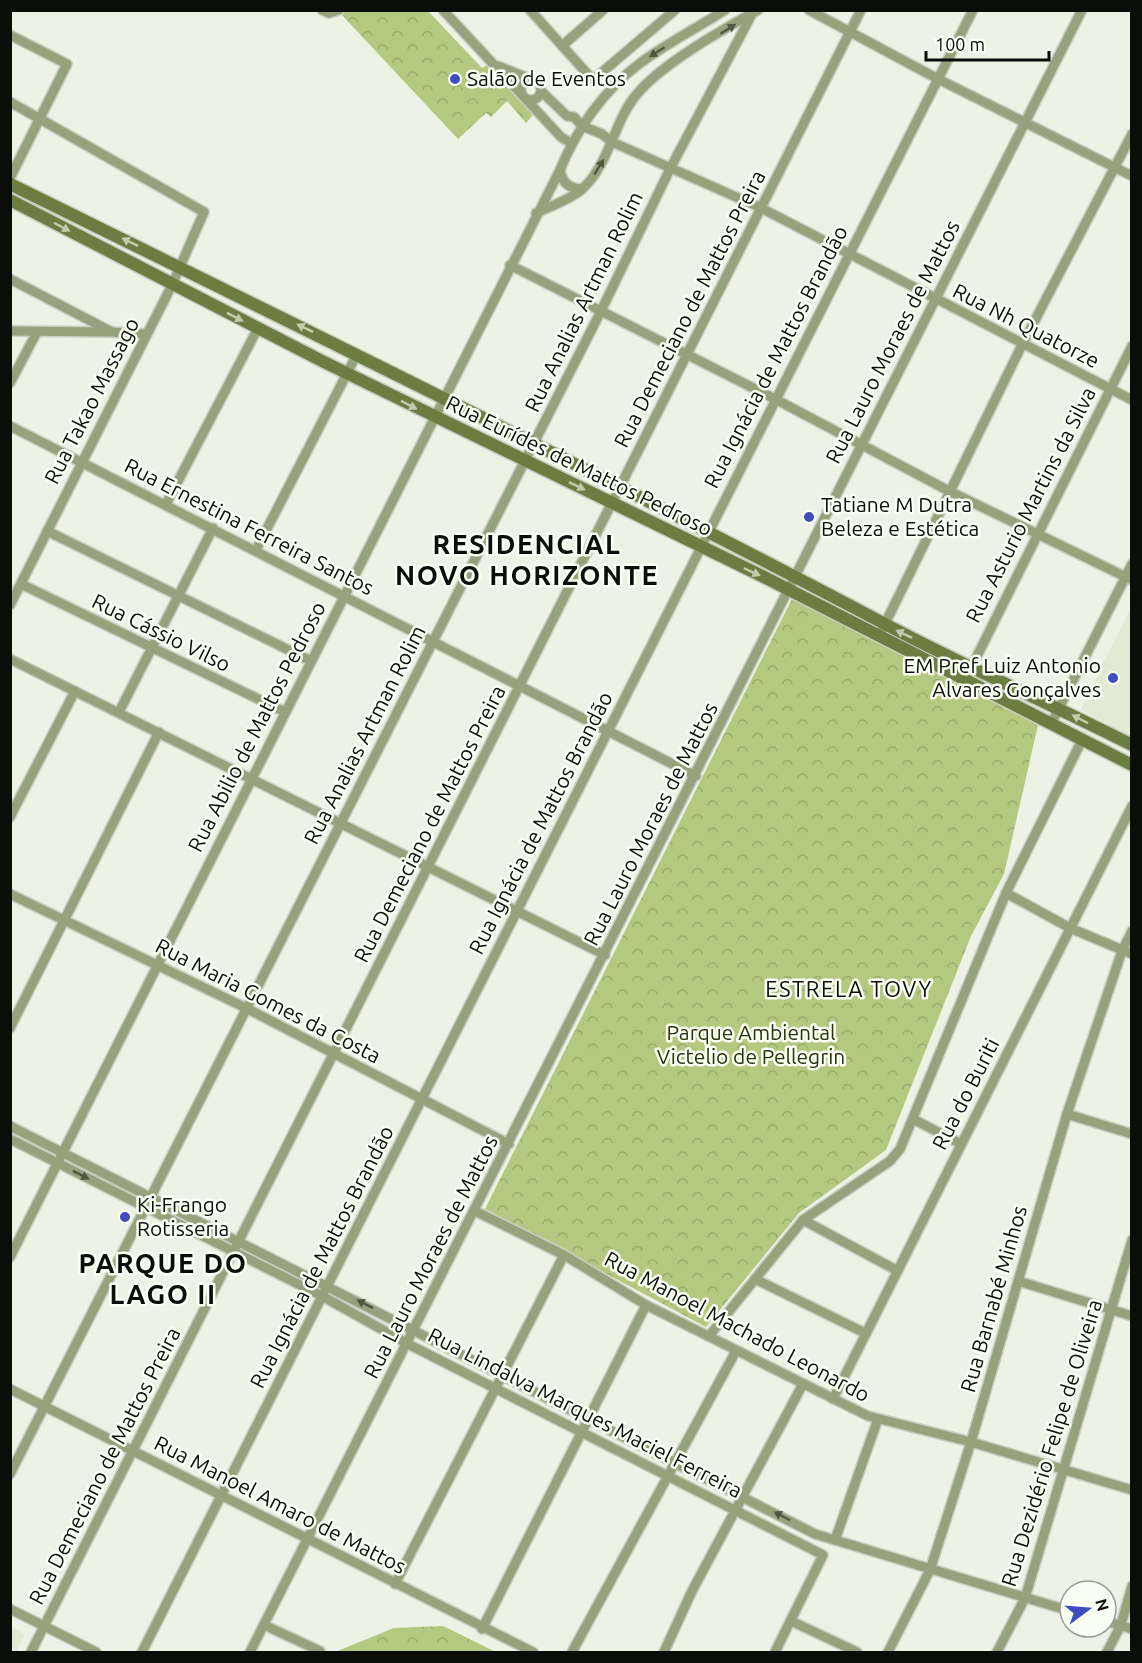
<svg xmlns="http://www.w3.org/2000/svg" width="1142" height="1663" font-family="Ubuntu,sans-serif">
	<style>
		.built { fill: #e2e9d5 }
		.park { fill: url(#park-crowns) }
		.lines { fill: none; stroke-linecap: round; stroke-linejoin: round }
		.street-casing { stroke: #c9cdc2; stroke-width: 12 }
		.secondary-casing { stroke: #c9cdc2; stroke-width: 15 }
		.street { stroke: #96a27b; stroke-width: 9 }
		.secondary { stroke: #6c7d41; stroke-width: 12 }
		.oneway { fill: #505842 }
		.oneway2 { fill: #c2cbac }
		.poi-dot { fill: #3f4dc1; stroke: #fbfff4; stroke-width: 2 }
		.labels { text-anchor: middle; stroke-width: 5; stroke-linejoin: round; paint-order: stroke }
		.poi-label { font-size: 21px; fill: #0b0d08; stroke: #fbfff4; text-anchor: start }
		.street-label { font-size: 21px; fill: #0b0d08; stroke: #fbfff4 }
		.park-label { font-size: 21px; fill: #29330a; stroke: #fbfff4 }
		.neighbourhood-label { font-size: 22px; letter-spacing: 1.5px; fill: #0b0d08; stroke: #fbfff4 }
		.district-label { font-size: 27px; font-weight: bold; letter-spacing: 1.5px; fill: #0b0d08; stroke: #fbfff4 }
	</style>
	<defs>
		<pattern id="park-crowns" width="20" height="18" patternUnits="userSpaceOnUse" patternTransform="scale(1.5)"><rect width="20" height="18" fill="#b3c980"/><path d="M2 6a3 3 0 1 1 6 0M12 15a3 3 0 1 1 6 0" fill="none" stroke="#99ab6d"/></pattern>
	</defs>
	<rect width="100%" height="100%" fill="#edf2e5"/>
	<g class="built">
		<path d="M 1131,607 L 1131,737 L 1081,709 Z"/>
		<path d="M 11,1627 L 25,1634 L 16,1652 L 11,1652 Z"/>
	</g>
	<g class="park">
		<path d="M 345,10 L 428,11 L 482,68 L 487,65 L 533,115 L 526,123 L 507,101 L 491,117 L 486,113 L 458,139 L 341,14 Z"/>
		<path d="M 793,597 L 1038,725 L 1004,874 L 971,936 L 886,1150 L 799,1213 L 706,1327 L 485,1209 Z"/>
		<path d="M 443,1626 L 496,1652 L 335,1652 L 394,1628 Z"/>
	</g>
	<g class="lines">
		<defs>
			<g id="street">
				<path d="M 322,10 L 329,13 L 339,10"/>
				<path d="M 443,10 L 561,137 L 571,143"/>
				<path d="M 530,10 L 593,80 L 675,10"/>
				<path d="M 809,10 L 938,79 L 1132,176"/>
				<path d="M 10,35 L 67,64 L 10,178"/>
				<path d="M 562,46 L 603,10"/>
				<path d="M 498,66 L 533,80"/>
				<circle cx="531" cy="90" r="10"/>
				<path d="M 541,91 L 567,116 L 574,117 L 582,126 L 602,134 L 612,142 L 761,208 L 1132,400"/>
				<path d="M 10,102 L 204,212 L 172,285 L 10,605"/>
				<path d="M 560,170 C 562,182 569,189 582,189"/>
				<path d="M 536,213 C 551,206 569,200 581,190 C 610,165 613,122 637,94 C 663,63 722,30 758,10"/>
				<path d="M 510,265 L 775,399 L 949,491 L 1132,580"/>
				<path d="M 10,279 L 110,331"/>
				<path d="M 10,331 L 111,332 L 146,334"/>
				<path d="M 10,383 L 37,332"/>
				<path d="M 10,426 L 696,776"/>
				<path d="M 166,504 L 258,328"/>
				<path d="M 47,531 L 311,661"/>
				<path d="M 256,550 L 357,354"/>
				<path d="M 21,584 L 285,712"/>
				<path d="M 879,636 L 1022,345 L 1132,134"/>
				<path d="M 10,659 L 605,955"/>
				<path d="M 965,680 L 1132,346"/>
				<path d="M 119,712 L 213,528"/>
				<path d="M 1051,724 L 1132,564"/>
				<path d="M 10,817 L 75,691"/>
				<path d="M 1006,893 L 1070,928 L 1132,954"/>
				<path d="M 10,894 L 246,1008 L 509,1144"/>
				<path d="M 10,1028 L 159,732"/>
				<path d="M 1067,1114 L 1132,1134"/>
				<path d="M 913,1119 L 961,1144"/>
				<path d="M 10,1126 L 815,1534 L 1070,1611"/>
				<path d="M 10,1139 L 322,1296 L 408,1344 L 823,1555 L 775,1652"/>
				<path d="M 475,1211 L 564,1255 L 646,1305 L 868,1416 L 971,1442 L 1132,1490"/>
				<path d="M 803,1220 L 896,1270"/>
				<path d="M 10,1257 L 560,170 C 576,130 604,90 639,64 C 665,44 697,28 725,10"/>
				<path d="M 755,1279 L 865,1333"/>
				<path d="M 1018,1281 L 1132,1316"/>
				<path d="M 709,1336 L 803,1220 L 890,1161 L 900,1149 L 1006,893 L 1082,740"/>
				<path d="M 10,1389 L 533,1652"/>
				<path d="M 833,1399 L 1132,806"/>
				<path d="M 10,1474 L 601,311 L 671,167 L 752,14"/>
				<path d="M 835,1540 L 878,1419"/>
				<path d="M 395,1584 L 564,1255"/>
				<path d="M 10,1609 L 96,1652"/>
				<path d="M 791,1621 L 857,1652"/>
				<path d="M 1106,1621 L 1132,1629"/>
				<path d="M 264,1625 L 320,1651"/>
				<path d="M 482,1629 L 646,1305"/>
				<path d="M 31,1652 L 861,10"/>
				<path d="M 142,1652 L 973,10"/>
				<path d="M 250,1652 L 1082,10"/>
				<path d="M 572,1652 L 736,1351"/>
				<path d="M 664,1652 L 692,1591 L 803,1384"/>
				<path d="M 888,1652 L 930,1570 L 971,1442 L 1067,1114 L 1122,951 L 1132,931"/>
				<path d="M 997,1652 L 1025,1598 L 1132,1240"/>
				<path d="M 1107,1652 L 1121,1625 L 1132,1586"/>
			</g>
			<g id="secondary">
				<path d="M 10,184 C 302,328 595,471 883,623 C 964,666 1049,703 1132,745"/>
				<path d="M 10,200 L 324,362 L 764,577 L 1132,765"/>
			</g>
		</defs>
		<use href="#street" class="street-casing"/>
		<use href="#secondary" class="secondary-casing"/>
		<use href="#street" class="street"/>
		<use href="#secondary" class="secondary"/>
	</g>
	<defs><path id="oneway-solid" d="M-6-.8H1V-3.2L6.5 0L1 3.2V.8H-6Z" transform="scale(1.5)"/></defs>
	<g class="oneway">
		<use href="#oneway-solid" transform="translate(728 29) rotate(-32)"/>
		<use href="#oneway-solid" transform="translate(657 52) rotate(148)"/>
		<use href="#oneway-solid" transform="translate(599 167) rotate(-59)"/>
		<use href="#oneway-solid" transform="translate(81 1175) rotate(27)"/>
		<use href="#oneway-solid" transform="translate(365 1304) rotate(-153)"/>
		<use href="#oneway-solid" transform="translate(782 1516) rotate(-152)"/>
	</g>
	<g class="oneway2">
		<use href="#oneway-solid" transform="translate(62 227) rotate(28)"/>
		<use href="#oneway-solid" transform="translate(130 242) rotate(-154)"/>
		<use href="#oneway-solid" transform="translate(235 317) rotate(27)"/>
		<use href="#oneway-solid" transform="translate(305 328) rotate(-154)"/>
		<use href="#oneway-solid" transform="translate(409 405) rotate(27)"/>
		<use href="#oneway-solid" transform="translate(577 486) rotate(26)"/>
		<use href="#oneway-solid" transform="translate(752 572) rotate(25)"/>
		<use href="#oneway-solid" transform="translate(904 634) rotate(-154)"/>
		<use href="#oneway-solid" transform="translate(1080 719) rotate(-153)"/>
	</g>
	<g class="poi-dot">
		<circle cx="455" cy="79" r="6"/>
		<circle cx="809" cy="517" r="6"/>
		<circle cx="1113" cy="678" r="6"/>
		<circle cx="125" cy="1217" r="6"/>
	</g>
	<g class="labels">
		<g class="poi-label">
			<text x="467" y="86">Salão de Eventos</text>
			<text x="821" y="512">Tatiane M Dutra<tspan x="821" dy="24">Beleza e Estética</tspan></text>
			<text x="1101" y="673" text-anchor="end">EM Pref Luiz Antonio<tspan x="1101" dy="24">Alvares Gonçalves</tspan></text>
			<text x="137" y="1212">Ki-Frango<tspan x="137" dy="24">Rotisseria</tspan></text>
		</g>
		<g class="street-label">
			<text transform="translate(584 302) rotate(-64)" y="7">Rua Analias Artman Rolim</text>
			<text transform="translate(690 309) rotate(-63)" y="7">Rua Demeciano de Mattos Preira</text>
			<text transform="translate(1026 326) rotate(27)" y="7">Rua Nh Quatorze</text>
			<text transform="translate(893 342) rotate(-63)" y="7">Rua Lauro Moraes de Mattos</text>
			<text transform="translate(776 357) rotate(-63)" y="7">Rua Ignácia de Mattos Brandão</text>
			<text transform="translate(92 401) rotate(-63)" y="7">Rua Takao Massago</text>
			<text transform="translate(579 466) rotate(26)" y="7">Rua Eurídes de Mattos Pedroso</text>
			<text transform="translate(1031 505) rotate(-63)" y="7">Rua Asturio Martins da Silva</text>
			<text transform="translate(249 527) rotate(27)" y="7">Rua Ernestina Ferreira Santos</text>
			<text transform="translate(161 633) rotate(26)" y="7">Rua Cássio Vilso</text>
			<text transform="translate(257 727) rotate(-63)" y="7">Rua Abilio de Mattos Pedroso</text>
			<text transform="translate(365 735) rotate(-63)" y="7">Rua Analias Artman Rolim</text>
			<text transform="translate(541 823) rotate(-63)" y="7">Rua Ignácia de Mattos Brandão</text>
			<text transform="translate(430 824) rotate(-63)" y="7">Rua Demeciano de Mattos Preira</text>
			<text transform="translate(651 824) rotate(-63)" y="7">Rua Lauro Moraes de Mattos</text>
			<text transform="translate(268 1001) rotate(27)" y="7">Rua Maria Gomes da Costa</text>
			<text transform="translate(966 1094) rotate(-63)" y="7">Rua do Buriti</text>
			<text transform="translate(322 1257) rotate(-63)" y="7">Rua Ignácia de Mattos Brandão</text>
			<text transform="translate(431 1257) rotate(-63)" y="7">Rua Lauro Moraes de Mattos</text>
			<text transform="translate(994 1299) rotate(-74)" y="7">Rua Barnabé Minhos</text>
			<text transform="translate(737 1327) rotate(28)" y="7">Rua Manoel Machado Leonardo</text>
			<text transform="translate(585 1413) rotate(27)" y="7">Rua Lindalva Marques Maciel Ferreira</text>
			<text transform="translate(1052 1443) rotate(-73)" y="7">Rua Dezidério Felipe de Oliveira</text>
			<text transform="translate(105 1466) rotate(-63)" y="7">Rua Demeciano de Mattos Preira</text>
			<text transform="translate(280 1505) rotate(27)" y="7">Rua Manoel Amaro de Mattos</text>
		</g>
		<g class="park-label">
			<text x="751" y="1040">Parque Ambiental<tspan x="751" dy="24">Victelio de Pellegrin</tspan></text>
		</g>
		<g class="neighbourhood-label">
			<text x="849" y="997">ESTRELA TOVY</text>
		</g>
		<g class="district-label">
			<text x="527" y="554">RESIDENCIAL<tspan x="527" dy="31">NOVO HORIZONTE</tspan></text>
			<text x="163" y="1273">PARQUE DO<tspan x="163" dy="31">LAGO II</tspan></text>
		</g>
	</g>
	<rect width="1142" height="1663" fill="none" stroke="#0b0d08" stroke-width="24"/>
	<g transform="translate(1088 1609) rotate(74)"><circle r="28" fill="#fbfff4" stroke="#9b9e96" stroke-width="1.5"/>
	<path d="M0-4.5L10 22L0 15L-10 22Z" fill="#3f4dc1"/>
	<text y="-9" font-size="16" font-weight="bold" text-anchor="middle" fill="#0b0d08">N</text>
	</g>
	<path d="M926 51v9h123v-9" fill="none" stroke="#0b0d08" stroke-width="3"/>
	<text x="935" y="51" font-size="18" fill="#0b0d08" stroke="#fbfff4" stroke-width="4.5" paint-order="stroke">100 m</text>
</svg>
